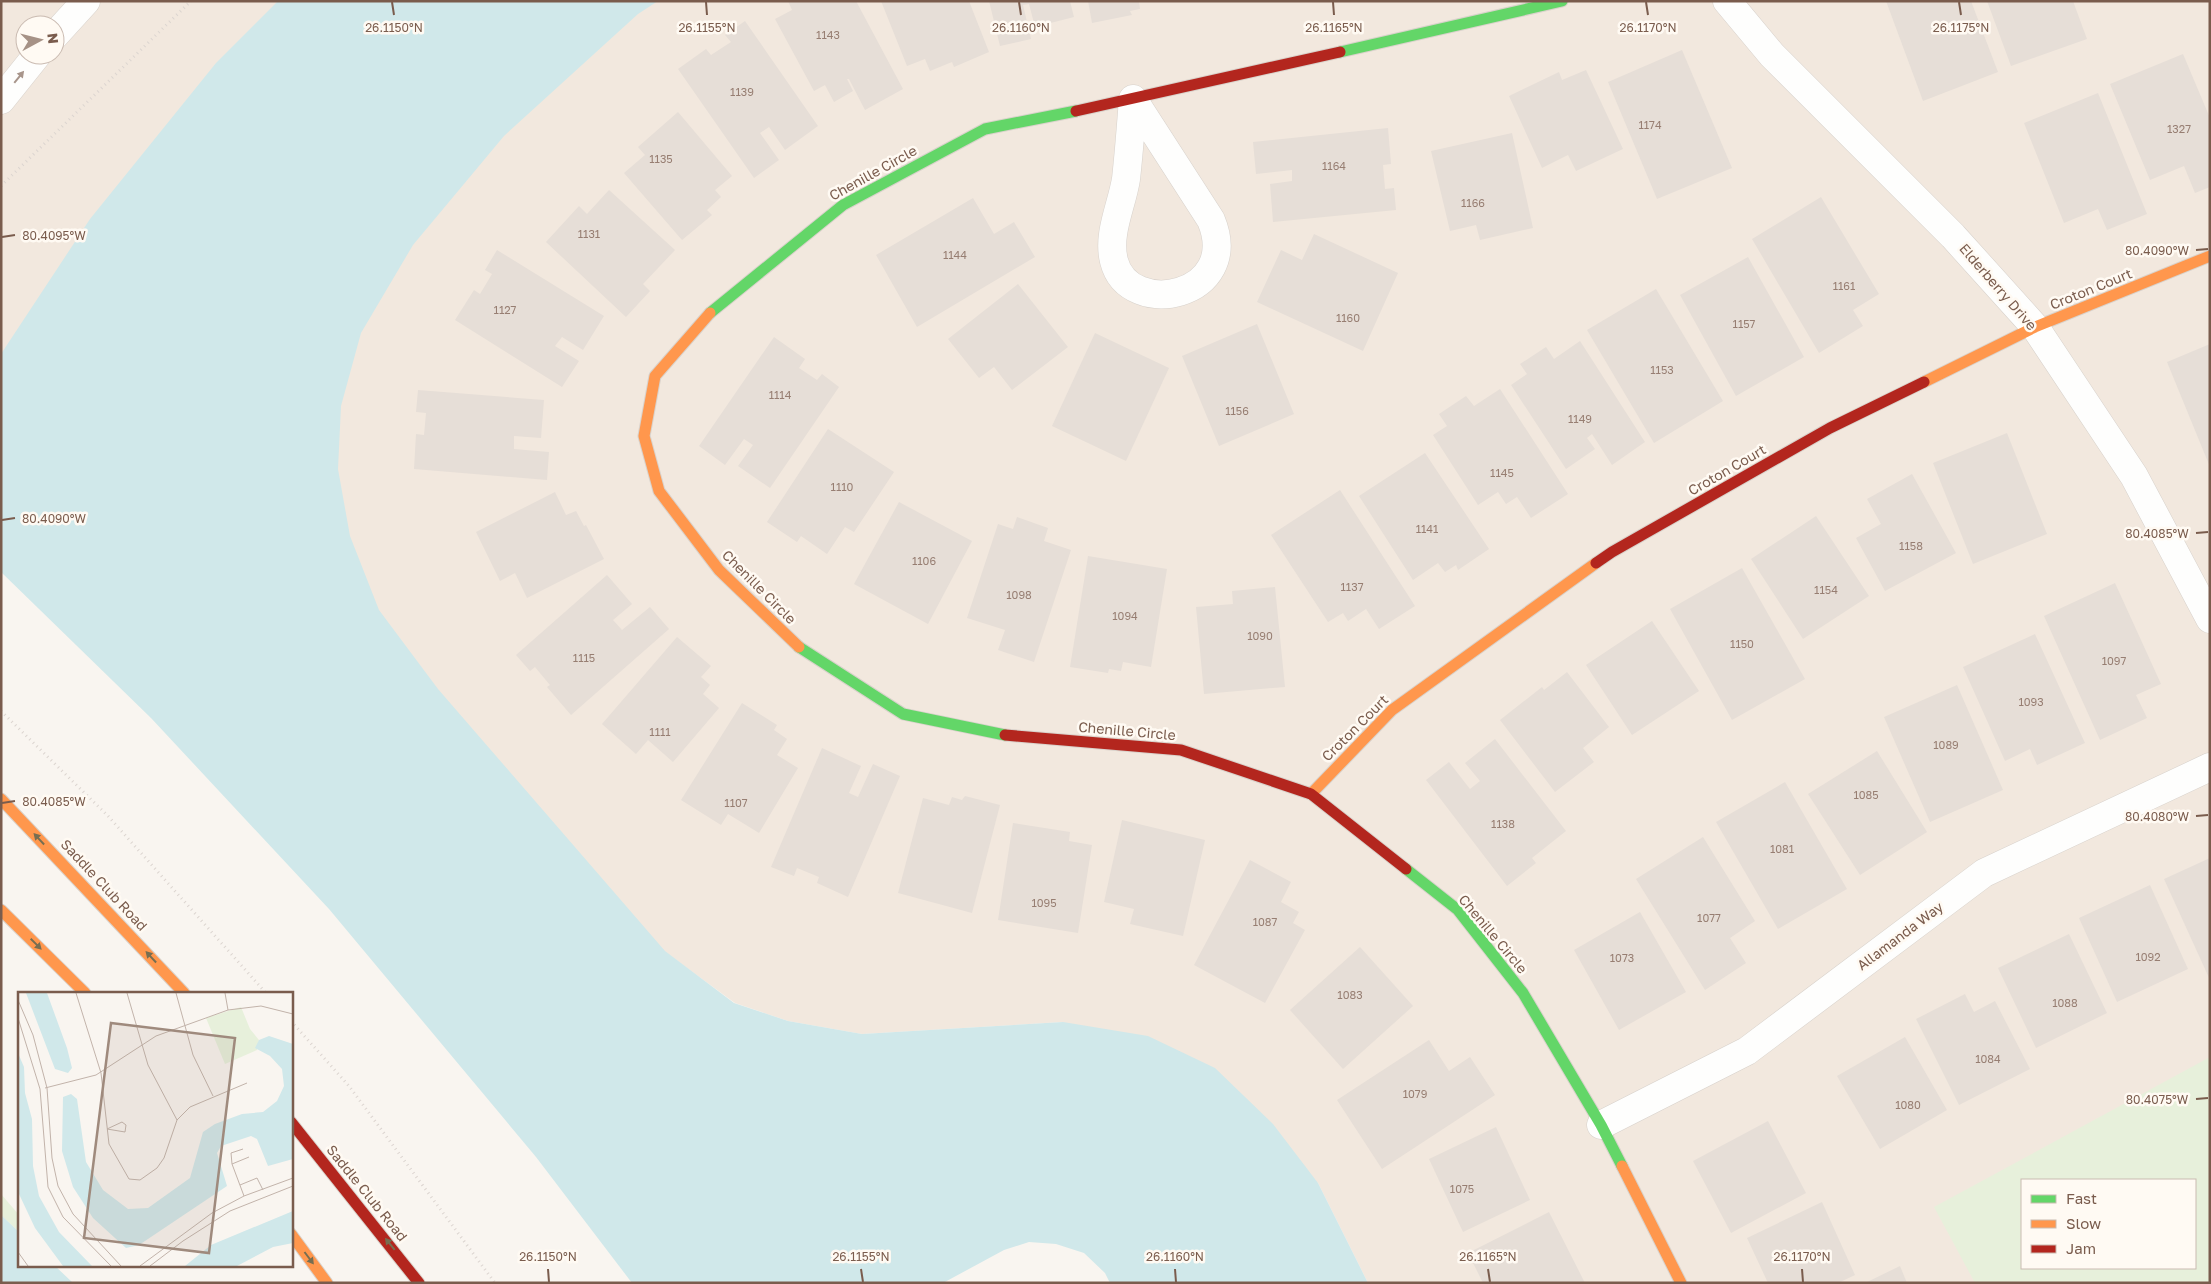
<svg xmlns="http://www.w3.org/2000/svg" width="2211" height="1284" font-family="'Golos Text',sans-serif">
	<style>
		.residential { fill: #f2e8de; fill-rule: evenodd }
		.green { fill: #e7f0db; fill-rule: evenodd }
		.water { fill: #d0e8ea }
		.building { fill: #e6ded7 }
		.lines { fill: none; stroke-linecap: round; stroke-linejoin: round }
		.street-casing { stroke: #d7d1cb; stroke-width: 29 }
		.fast-casing { stroke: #d9d2cb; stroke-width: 13 }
		.slow-casing { stroke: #d9d2cb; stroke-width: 13 }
		.jam-casing { stroke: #d9d2cb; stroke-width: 13 }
		.path { stroke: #dcd5d0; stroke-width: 3; stroke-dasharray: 1 4; stroke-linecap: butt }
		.street { stroke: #fefefd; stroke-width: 28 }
		.fast { stroke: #63d668; stroke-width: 11 }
		.slow { stroke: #ff974d; stroke-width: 11 }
		.jam { stroke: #b3261e; stroke-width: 11 }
		.oneway { fill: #a8958b }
		.oneway2 { fill: #776e51 }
		.ticks { fill: none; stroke: #7a5c4d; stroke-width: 2 }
		.labels { text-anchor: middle; stroke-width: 5; stroke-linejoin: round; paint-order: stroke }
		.number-label { font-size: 11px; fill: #977e72 }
		.street-label { font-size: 14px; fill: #7a5c4d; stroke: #fffaf3 }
		.inset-road { fill: none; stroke: #c2b3aa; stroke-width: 1 }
		.view { fill: #9f8a7d; fill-opacity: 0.15; stroke: #9f8a7d; stroke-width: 2.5 }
		.inset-edge { fill: none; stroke: #7a5c4d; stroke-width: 2.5 }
		.ticks-label { font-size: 12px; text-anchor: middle; fill: #7a5c4d; stroke: #fffaf3; stroke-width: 5; stroke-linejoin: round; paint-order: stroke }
	</style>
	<rect width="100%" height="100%" fill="#f9f5f0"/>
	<path class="residential" d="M 1,1 L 2210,1 L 2210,1283 L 1368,1283 L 1318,1183 L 1063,1022 L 862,1034 L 788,1021 L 735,1003 L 1,467 ZM 25,25 L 55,25 L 55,55 L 25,55 ZM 2022,1180 L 2195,1180 L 2195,1268 L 2022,1268 Z"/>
	<g class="green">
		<path d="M 2210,1057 L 2210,1283 L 1975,1283 L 1934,1207 ZM 2022,1180 L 2195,1180 L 2195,1268 L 2022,1268 Z"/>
		<path d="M 1,1194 L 19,1215 L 19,1232 L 1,1215 Z"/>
	</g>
	<g class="water">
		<path d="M 278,1 L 658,1 L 638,14 L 504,136 L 413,245 L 361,333 L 341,406 L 338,469 L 350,536 L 379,610 L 438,689 L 665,951 L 734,1003 L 788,1021 L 862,1034 L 1063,1022 L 1148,1036 L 1215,1068 L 1273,1124 L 1318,1183 L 1368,1283 L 1110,1283 L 1105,1273 L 1084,1253 L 1056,1244 L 1029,1242 L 1004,1250 L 943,1283 L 632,1283 L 536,1157 L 329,909 L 151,718 L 1,572 L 1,354 L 90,219 L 216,63 Z"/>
		<path d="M 1,1215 L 19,1232 L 19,1265 L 54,1265 L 73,1283 L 1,1283 Z"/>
	</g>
	<g class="building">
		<path d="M 788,1 L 856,1 L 903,89 L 865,110 L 849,79 L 847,79 L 853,91 L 834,102 L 825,85 L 814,91 L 775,19 L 792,10 Z"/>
		<path d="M 881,1 L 969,1 L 989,52 L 954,67 L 952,62 L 930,71 L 925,59 L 907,66 Z"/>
		<path d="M 989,1 L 1070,1 L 1074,17 L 1035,27 L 1029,4 L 1023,5 L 1031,39 L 1000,46 Z"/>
		<path d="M 1088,1 L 1139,1 L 1140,9 L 1130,11 L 1132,15 L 1092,23 Z"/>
		<path d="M 1886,1 L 1971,1 L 1998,72 L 1923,101 Z"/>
		<path d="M 1987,1 L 2073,1 L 2087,39 L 2011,66 Z"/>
		<path d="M 745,21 L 818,126 L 785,150 L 769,127 L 760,133 L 779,160 L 754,178 L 678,69 L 706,49 L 711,55 L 731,42 L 725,35 Z"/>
		<path d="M 1682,50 L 1732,168 L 1657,199 L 1608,82 Z"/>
		<path d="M 2183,54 L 2210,118 L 2210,187 L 2195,193 L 2184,166 L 2150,180 L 2110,84 Z"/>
		<path d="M 1586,70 L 1623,149 L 1576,171 L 1568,155 L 1542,168 L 1509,96 L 1559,72 L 1562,80 Z"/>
		<path d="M 2098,93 L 2147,214 L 2107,230 L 2098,209 L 2064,223 L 2024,123 Z"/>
		<path d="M 678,112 L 732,176 L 715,190 L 721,197 L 707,210 L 712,215 L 682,240 L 624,173 L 645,155 L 638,147 Z"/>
		<path d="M 1388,128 L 1391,164 L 1383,165 L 1385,189 L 1394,188 L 1396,210 L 1273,222 L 1270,184 L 1292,181 L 1292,170 L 1256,174 L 1253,142 Z"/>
		<path d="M 1512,133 L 1533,228 L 1480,240 L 1476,225 L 1450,231 L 1431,151 Z"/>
		<path d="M 609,190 L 675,250 L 643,284 L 650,291 L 626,317 L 546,242 L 579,206 L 587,214 Z"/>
		<path d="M 1821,197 L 1879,294 L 1853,310 L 1863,326 L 1819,353 L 1752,239 Z"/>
		<path d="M 973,198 L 994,234 L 1014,222 L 1035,257 L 917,327 L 876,255 Z"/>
		<path d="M 1314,234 L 1398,273 L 1363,351 L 1257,302 L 1281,250 L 1302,260 Z"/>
		<path d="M 497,250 L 604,316 L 583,350 L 562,337 L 555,346 L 579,361 L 562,387 L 455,320 L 474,290 L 480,294 L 492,274 L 485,270 Z"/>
		<path d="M 1748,257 L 1804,357 L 1736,396 L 1680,295 Z"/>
		<path d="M 1018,284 L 1068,347 L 1012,390 L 994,367 L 979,378 L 948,339 Z"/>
		<path d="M 1656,289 L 1723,401 L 1654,443 L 1587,330 Z"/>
		<path d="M 1257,324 L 1294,414 L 1219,446 L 1182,356 Z"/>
		<path d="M 1095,333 L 1169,368 L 1126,461 L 1052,426 Z"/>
		<path d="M 774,337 L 805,359 L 799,368 L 817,380 L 822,374 L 839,387 L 770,488 L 738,466 L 753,445 L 744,439 L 725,465 L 699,446 Z"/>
		<path d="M 1580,341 L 1645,442 L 1612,465 L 1592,434 L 1587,438 L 1595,449 L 1566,469 L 1511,385 L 1527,374 L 1520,364 L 1546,347 L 1554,359 Z"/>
		<path d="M 2210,344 L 2210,467 L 2167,362 Z"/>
		<path d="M 1500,389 L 1568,494 L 1531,518 L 1517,497 L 1506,504 L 1498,492 L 1478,505 L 1433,435 L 1447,426 L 1439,414 L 1466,396 L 1474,406 Z"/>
		<path d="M 418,390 L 544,400 L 541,438 L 514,436 L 514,449 L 549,452 L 547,480 L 414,469 L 416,434 L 424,435 L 426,413 L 416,412 Z"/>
		<path d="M 828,429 L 894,472 L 854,532 L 845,527 L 827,554 L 801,536 L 797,542 L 767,522 Z"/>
		<path d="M 2007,433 L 2047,534 L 1973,564 L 1933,463 Z"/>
		<path d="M 1425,453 L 1489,549 L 1458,570 L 1456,565 L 1445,572 L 1438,563 L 1413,580 L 1359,496 Z"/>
		<path d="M 1912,474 L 1956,553 L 1885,591 L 1856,538 L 1881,524 L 1867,499 Z"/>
		<path d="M 1340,490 L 1415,606 L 1379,629 L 1366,609 L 1348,621 L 1343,613 L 1328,622 L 1271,535 Z"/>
		<path d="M 555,492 L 566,515 L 576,511 L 584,526 L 586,525 L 604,559 L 527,598 L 515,573 L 500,581 L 476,532 Z"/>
		<path d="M 899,502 L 972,541 L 928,624 L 854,584 Z"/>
		<path d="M 1816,516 L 1869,596 L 1803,639 L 1751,559 Z"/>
		<path d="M 1017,517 L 1048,528 L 1044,541 L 1071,550 L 1034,662 L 998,650 L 1005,630 L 967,618 L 998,524 L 1013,529 Z"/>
		<path d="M 1088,556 L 1167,569 L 1151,667 L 1123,662 L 1121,671 L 1109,669 L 1108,673 L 1070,667 Z"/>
		<path d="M 1742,568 L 1805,679 L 1732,720 L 1670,609 Z"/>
		<path d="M 607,575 L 632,604 L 613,620 L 622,630 L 650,607 L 669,629 L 571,715 L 547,687 L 550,685 L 535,667 L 530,671 L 516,655 Z"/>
		<path d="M 2115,583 L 2161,684 L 2136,695 L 2147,718 L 2100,740 L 2044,616 Z"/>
		<path d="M 1275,587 L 1285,687 L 1204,694 L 1196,607 L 1233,604 L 1232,591 Z"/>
		<path d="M 1652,621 L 1699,691 L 1632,735 L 1586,665 Z"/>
		<path d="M 2035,634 L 2085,743 L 2037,765 L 2030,749 L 2005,761 L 1963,667 Z"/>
		<path d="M 677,637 L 711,666 L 701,677 L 710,685 L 703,694 L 719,708 L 673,762 L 648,740 L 636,754 L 602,724 Z"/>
		<path d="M 1567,672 L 1609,727 L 1583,748 L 1594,762 L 1555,792 L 1500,720 L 1542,687 L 1544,690 Z"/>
		<path d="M 1957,685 L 2003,790 L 1930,822 L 1884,717 Z"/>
		<path d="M 742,703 L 777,725 L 774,730 L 787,739 L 777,755 L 798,768 L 759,833 L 728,814 L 721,825 L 681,800 Z"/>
		<path d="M 1495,739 L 1566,831 L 1532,858 L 1536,863 L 1507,886 L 1426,780 L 1449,762 L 1470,789 L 1480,781 L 1465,763 Z"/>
		<path d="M 822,748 L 861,766 L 849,793 L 858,797 L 873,764 L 900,776 L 848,897 L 817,883 L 819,877 L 797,868 L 794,876 L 771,867 Z"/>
		<path d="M 1877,751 L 1927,832 L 1860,875 L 1808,794 Z"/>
		<path d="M 1785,782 L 1847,889 L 1778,929 L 1716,822 Z"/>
		<path d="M 965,796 L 1000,805 L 972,913 L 898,893 L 923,798 L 949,805 L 952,797 L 962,800 Z"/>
		<path d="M 1122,820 L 1205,840 L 1183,936 L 1130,924 L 1134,909 L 1104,902 Z"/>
		<path d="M 1013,823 L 1070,832 L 1069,841 L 1092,845 L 1078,933 L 998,920 Z"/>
		<path d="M 1703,837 L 1755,921 L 1730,938 L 1746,963 L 1705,990 L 1636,879 Z"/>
		<path d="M 2210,858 L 2210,980 L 2164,879 Z"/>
		<path d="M 1250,860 L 1291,882 L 1281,902 L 1299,912 L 1293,923 L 1305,930 L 1265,1003 L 1194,965 Z"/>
		<path d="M 2150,885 L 2188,969 L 2117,1002 L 2079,918 Z"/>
		<path d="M 1640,912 L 1686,992 L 1619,1030 L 1574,950 Z"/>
		<path d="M 2069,934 L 2107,1013 L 2036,1048 L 1998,968 Z"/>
		<path d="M 1360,947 L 1413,1006 L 1343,1069 L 1290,1010 Z"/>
		<path d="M 1965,994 L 1974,1012 L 1995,1001 L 2030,1069 L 1959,1105 L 1916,1019 Z"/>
		<path d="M 1905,1037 L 1947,1110 L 1880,1149 L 1837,1076 Z"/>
		<path d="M 1429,1040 L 1449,1071 L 1470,1057 L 1495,1095 L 1382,1169 L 1337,1100 Z"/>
		<path d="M 1768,1121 L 1806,1193 L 1731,1233 L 1693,1161 Z"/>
		<path d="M 1496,1127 L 1530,1200 L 1463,1232 L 1429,1159 Z"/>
		<path d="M 1822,1202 L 1855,1275 L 1838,1283 L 1768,1283 L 1747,1238 Z"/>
		<path d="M 1549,1212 L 1585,1283 L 1483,1283 L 1468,1253 Z"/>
		<path d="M 1900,1266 L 1907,1283 L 1865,1283 Z"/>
	</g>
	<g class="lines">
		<defs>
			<g id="street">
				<path d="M 1727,1 L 1772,55 L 1953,236 L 2035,327 L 2134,476 L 2210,619"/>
				<path d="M 55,35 L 86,1"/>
				<path d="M 1133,99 L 1211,220 C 1243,297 1129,320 1114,261 C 1107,234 1122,205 1126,179 C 1129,152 1131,125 1133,99 Z"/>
				<path d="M 1,100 L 37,55"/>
				<path d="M 1601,1125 L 1747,1051 L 1984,873 L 2210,767"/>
			</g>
			<g id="fast">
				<path d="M 1340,52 L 1562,1"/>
				<path d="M 710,313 L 843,205 L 985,129 L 1076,111"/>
				<path d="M 799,647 L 903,714 L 1005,735"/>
				<path d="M 1406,869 L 1458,910 L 1523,993 L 1601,1125 L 1622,1166"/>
			</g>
			<g id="slow">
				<path d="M 710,313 L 655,376 L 644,436 L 659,491 L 719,570 L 799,647"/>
				<path d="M 1924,382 L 2035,327 L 2210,256"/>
				<path d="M 1311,794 L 1392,710 L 1596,563"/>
				<path d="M 1,799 L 184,993"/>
				<path d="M 1,910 L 85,993"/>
				<path d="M 1622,1166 L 1681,1283"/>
				<path d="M 291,1234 L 327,1283"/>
			</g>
			<g id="jam">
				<path d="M 1076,111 L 1340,52"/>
				<path d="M 1596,563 L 1612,552 L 1830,428 L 1924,382"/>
				<path d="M 1005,735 L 1181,750 L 1311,794 L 1406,869"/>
				<path d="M 291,1122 L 419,1283"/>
			</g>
		</defs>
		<use href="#street" class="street-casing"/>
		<use href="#fast" class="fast-casing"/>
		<use href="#slow" class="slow-casing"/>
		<use href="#jam" class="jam-casing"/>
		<g class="path">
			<path d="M 1,186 L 191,1"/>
			<path d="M 1,711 L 108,816 L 266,993"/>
			<path d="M 291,1021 L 349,1086 L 495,1283"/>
		</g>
		<use href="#street" class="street"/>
		<use href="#fast" class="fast"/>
		<use href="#slow" class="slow"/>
		<use href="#jam" class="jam"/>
	</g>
	<defs><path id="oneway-solid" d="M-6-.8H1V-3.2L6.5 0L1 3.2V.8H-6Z" transform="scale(1.25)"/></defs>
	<use class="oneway" href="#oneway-solid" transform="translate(19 77) rotate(-51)"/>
	<g class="oneway2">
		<use href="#oneway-solid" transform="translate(39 839) rotate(-133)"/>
		<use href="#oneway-solid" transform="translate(36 944) rotate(45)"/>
		<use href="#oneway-solid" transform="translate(151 957) rotate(-133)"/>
		<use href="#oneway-solid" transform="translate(390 1244) rotate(-129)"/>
		<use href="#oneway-solid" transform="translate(309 1258) rotate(53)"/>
	</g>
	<path class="ticks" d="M 392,2 L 394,15M 706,2 L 707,15M 1019,2 L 1021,15M 1333,2 L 1334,15M 1646,2 L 1648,15M 1959,2 L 1961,15M 2,237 L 15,235M 2196,250 L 2208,249M 2,520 L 15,518M 2196,533 L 2208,532M 2,803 L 15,801M 2196,816 L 2208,815M 2196,1099 L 2208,1098M 548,1269 L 549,1282M 861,1269 L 863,1282M 1175,1269 L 1176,1282M 1488,1269 L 1490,1282M 1802,1269 L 1803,1282"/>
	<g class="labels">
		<g class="number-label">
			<text x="828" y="39">1143</text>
			<text x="742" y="96">1139</text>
			<text x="1650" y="129">1174</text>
			<text x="2179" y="133">1327</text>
			<text x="661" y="163">1135</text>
			<text x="1334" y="170">1164</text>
			<text x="1473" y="207">1166</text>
			<text x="589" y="238">1131</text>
			<text x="955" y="259">1144</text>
			<text x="1844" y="290">1161</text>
			<text x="505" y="314">1127</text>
			<text x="1348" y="322">1160</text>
			<text x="1744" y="328">1157</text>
			<text x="1662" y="374">1153</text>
			<text x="780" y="399">1114</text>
			<text x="1237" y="415">1156</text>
			<text x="1580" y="423">1149</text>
			<text x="1502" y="477">1145</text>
			<text x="842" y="491">1110</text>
			<text x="1427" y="533">1141</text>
			<text x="1911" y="550">1158</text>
			<text x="924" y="565">1106</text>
			<text x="1352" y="591">1137</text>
			<text x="1826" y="594">1154</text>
			<text x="1019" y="599">1098</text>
			<text x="1125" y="620">1094</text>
			<text x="1260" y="640">1090</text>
			<text x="1742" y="648">1150</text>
			<text x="584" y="662">1115</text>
			<text x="2114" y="665">1097</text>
			<text x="2031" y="706">1093</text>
			<text x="660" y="736">1111</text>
			<text x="1946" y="749">1089</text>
			<text x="1866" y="799">1085</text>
			<text x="736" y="807">1107</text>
			<text x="1503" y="828">1138</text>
			<text x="1782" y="853">1081</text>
			<text x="1044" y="907">1095</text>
			<text x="1709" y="922">1077</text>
			<text x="1265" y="926">1087</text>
			<text x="2148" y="961">1092</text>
			<text x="1622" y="962">1073</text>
			<text x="1350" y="999">1083</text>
			<text x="2065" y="1007">1088</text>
			<text x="1988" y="1063">1084</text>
			<text x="1415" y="1098">1079</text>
			<text x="1908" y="1109">1080</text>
			<text x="1462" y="1193">1075</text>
		</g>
		<g class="street-label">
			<text transform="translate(873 173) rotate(-29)" y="5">Chenille Circle</text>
			<text transform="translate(1998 287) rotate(49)" y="5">Elderberry Drive</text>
			<text transform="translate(2091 289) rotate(-22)" y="5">Croton Court</text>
			<text transform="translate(1727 470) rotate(-30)" y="5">Croton Court</text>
			<text transform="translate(759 587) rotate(45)" y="5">Chenille Circle</text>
			<text transform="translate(1355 728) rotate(-45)" y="5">Croton Court</text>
			<text transform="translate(1127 731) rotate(5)" y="5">Chenille Circle</text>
			<text transform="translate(104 885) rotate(47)" y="5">Saddle Club Road</text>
			<text transform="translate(1493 934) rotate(50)" y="5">Chenille Circle</text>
			<text transform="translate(1900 936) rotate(-37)" y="5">Allamanda Way</text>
			<text transform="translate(367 1193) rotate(51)" y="5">Saddle Club Road</text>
		</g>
	</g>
	<g transform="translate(18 992)">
		<rect width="275" height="275" fill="#f9f5f0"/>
		<path d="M 223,15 L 232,37 L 241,48 L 239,58 L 207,72 L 188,26 Z" fill="#e7f0db"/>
		<path d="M 8,1 L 29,1 L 49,56 L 54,76 L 50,81 L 37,77 ZM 251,44 L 275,52 L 275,167 L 250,174 L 239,147 L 233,144 L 203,154 L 199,161 L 209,194 L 121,253 L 108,256 L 75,226 L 55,195 L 44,159 L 45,105 L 53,102 L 59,107 L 68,170 L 85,198 L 110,217 L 130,216 L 172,186 L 185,140 L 197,132 L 224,122 L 245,120 L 259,109 L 266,94 L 264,77 L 252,64 L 237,56 L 241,48 ZM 0,61 L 6,75 L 7,101 L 14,127 L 15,174 L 21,204 L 41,240 L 74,274 L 45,274 L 17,236 L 1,202 ZM 275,219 L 275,251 L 255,255 L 219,274 L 167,274 L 193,253 Z" fill="#d0e8ea"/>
		<path class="inset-road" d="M 58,1 L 83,81 L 91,152 L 111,187 L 122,188 L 139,176 L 146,166 L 159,128 L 172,115 L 229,91M 109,1 L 130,73 L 159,128M 158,1 L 175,63 L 195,104M 207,1 L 210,18M 0,8 L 15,43 L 29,96 L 34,166 L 40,194 L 55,222 L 103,274M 0,26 L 22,97 L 30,195 L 45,225 L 93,274M 27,96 L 78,83 L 138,44 L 210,18 L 243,14 L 275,22M 104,130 L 108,133 L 107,140 L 89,137 ZM 214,172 L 213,161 L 225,157M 222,193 L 239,186 L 245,198M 226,204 L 214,172 L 231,165M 0,260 L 10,274M 122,274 L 194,221 L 226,204 L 275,186M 132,274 L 165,249 L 212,219 L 275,194"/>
		<path class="view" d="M 93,31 L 217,46 L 191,261 L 66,246 Z"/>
		<rect width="275" height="275" class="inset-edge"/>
	</g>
	<g class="ticks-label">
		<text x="394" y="32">26.1150°N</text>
		<text x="707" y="32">26.1155°N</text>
		<text x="1021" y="32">26.1160°N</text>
		<text x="1334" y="32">26.1165°N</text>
		<text x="1648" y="32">26.1170°N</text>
		<text x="1961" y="32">26.1175°N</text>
		<text x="54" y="240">80.4095°W</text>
		<text x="2157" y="255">80.4090°W</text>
		<text x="54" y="523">80.4090°W</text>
		<text x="2157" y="538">80.4085°W</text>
		<text x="54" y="806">80.4085°W</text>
		<text x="2157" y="821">80.4080°W</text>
		<text x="2157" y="1104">80.4075°W</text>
		<text x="548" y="1261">26.1150°N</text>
		<text x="861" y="1261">26.1155°N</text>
		<text x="1175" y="1261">26.1160°N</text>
		<text x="1488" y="1261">26.1165°N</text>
		<text x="1802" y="1261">26.1170°N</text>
	</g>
	<rect width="2211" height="1284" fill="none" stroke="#7a5c4d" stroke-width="5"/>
	<rect x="2021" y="1179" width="175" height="90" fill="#fffaf3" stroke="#cabbb1"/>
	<rect x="2031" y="1195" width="25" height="8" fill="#63d668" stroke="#cabbb1"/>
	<text x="2066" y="1204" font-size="15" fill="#7a5c4d">Fast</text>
	<rect x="2031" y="1220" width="25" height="8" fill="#ff974d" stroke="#cabbb1"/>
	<text x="2066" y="1229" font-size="15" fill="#7a5c4d">Slow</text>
	<rect x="2031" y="1245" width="25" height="8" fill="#b3261e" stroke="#cabbb1"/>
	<text x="2066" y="1254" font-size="15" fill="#7a5c4d">Jam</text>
	<g transform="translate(40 40) rotate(83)"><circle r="24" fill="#fffaf3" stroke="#cabbb1"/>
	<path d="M0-4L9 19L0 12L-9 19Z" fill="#a69286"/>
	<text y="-8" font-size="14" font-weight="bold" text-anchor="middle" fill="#7a5c4d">N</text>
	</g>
</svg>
